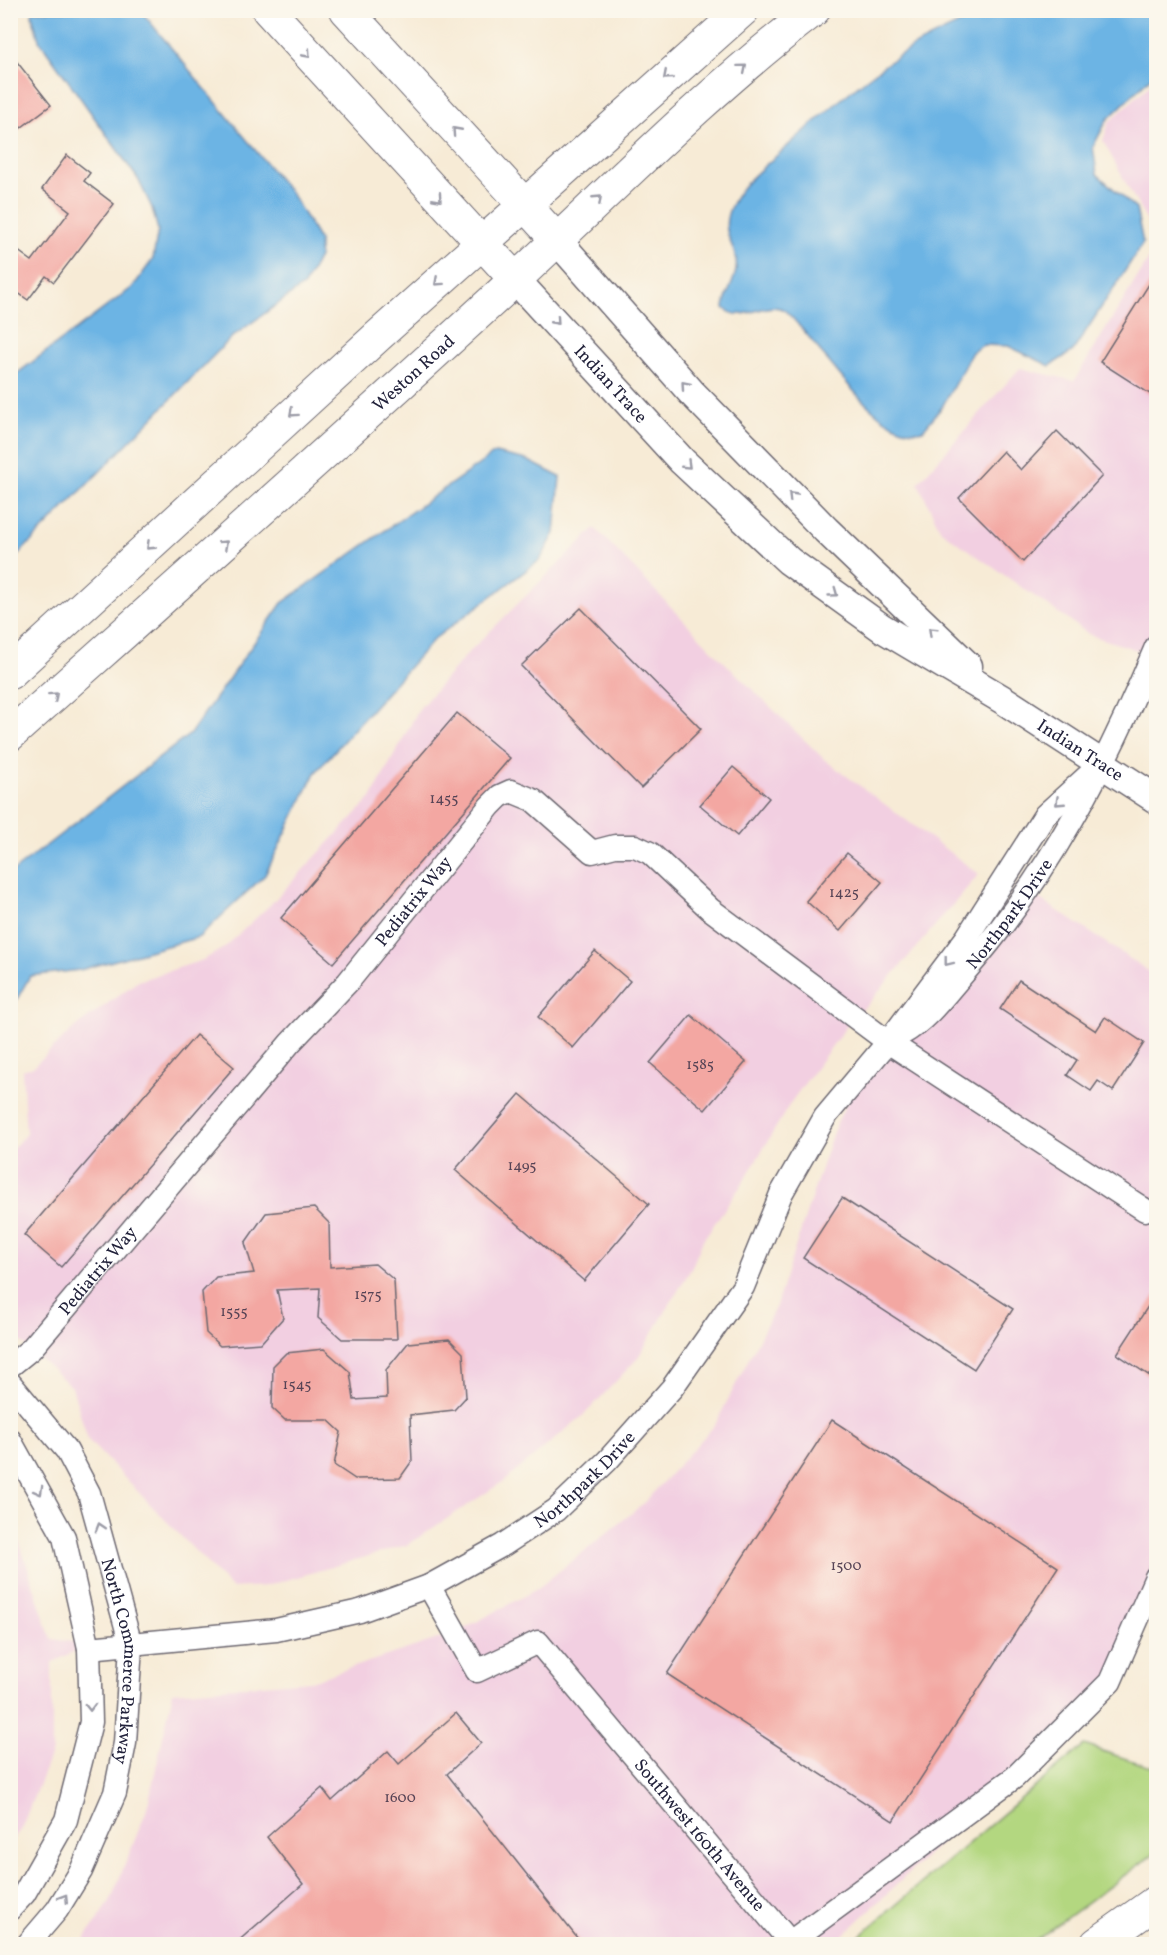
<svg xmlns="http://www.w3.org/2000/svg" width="1167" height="1955" font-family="Vollkorn,serif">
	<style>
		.built { fill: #f2cfe1 }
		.green { fill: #b3d780; stroke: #6a7c5e; stroke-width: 1.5 }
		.water { fill: #6cb4e4; stroke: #476b90; stroke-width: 1.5 }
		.building { fill: #f3a7a2 }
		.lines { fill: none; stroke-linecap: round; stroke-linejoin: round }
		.minor-casing { stroke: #6d6871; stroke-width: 25 }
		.tertiary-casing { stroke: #6d6871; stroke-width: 31 }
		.secondary-casing { stroke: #6d6871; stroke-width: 34 }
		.motorway-casing { stroke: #6d6871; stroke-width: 35 }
		.minor { stroke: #fff; stroke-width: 22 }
		.tertiary { stroke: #fff; stroke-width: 28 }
		.secondary { stroke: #fff; stroke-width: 32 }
		.motorway { stroke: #fff; stroke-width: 33 }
		.oneway { stroke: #9c9ca7 }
		.labels { text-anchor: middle; stroke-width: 4.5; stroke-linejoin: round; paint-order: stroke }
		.number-label { font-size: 15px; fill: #564355 }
		.street-label { font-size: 18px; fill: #22223b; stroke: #fbf7ec }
	</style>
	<rect width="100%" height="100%" fill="#fbf7ec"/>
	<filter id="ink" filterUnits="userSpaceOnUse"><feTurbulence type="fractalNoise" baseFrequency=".0167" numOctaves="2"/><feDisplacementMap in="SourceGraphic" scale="12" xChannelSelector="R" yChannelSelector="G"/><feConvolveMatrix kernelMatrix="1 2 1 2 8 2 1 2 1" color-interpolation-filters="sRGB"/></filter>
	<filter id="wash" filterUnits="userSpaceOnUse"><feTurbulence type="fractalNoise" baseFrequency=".008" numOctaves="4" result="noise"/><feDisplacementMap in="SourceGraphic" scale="24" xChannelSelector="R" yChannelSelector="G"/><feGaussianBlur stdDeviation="1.35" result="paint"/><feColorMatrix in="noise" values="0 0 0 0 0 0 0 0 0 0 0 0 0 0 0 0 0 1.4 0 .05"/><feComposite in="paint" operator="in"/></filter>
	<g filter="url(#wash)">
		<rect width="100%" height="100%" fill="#f7ebd6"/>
		<g class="built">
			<path d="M 1156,79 L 1156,238 L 1103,141 L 1109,122 Z"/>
			<path d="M 1156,247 L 1156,656 L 1090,635 L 941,531 L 918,483 L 1020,368 L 1074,381 Z"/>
			<path d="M 595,528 L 721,659 L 825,760 L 979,874 L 868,1004 L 854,1016 L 791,1102 L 742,1184 L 703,1240 L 691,1269 L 637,1359 L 586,1413 L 507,1479 L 407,1545 L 266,1586 L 231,1588 L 88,1440 L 72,1387 L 11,1333 L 10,1151 L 26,1134 L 22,1070 L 33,1067 L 73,1029 L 138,981 L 203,960 L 224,948 L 270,905 L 371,798 L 419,709 L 468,653 Z"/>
			<path d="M 1028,891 L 1156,976 L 1156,1577 L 1110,1682 L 834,1944 L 81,1944 L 110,1902 L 147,1809 L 173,1692 L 311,1681 L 456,1633 L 537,1589 L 643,1504 L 715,1425 L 776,1306 L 833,1132 L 858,1077 Z"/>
			<path d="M 10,1525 L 18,1538 L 51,1639 L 88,1644 L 52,1663 L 52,1751 L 21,1829 L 11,1842 Z"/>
		</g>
		<path class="green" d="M 1084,1745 L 1151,1767 L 1156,1763 L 1156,1852 L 1031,1944 L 850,1944 Z"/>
		<g class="water">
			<path d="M 990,10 L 1156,11 L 1156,72 L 1107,120 L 1093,147 L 1097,174 L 1136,209 L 1143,243 L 1073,351 L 1050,366 L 1008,346 L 983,345 L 972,352 L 942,407 L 923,430 C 876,443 817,337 783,309 C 763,301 742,325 724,308 C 725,295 734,283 736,270 C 740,246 716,235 732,204 C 743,182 764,167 782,151 C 817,120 853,87 892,60 C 921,40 957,25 990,10 Z"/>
			<path d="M 33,11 L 141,11 L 293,196 L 319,240 L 319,257 L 304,285 L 232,337 L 11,562 L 11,378 L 133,287 L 153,259 L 158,230 L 152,208 L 138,179 L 39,40 L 32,15 Z"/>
			<path d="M 495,453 L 527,460 L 560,477 L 555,533 L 540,560 L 434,639 L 315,773 L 265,875 L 199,937 L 80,970 L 30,976 L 13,1006 L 13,1045 L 11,1048 L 11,873 L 190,734 L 282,603 Z"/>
		</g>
		<g id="blocks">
			<g class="building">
				<path d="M 10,53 L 51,105 L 10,136 Z"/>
				<path d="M 67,155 L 90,173 L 84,181 L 114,204 L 54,282 L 46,276 L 28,300 L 10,287 L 10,245 L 32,261 L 70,211 L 42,189 Z"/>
				<path d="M 1156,273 L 1156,398 L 1100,362 Z"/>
				<path d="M 1057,431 L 1102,476 L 1023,562 L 959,498 L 1003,451 L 1021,470 Z"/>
				<path d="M 581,608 L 701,729 L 641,788 L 521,666 Z"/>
				<path d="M 457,713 L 510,758 L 333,963 L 281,918 Z"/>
				<path d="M 733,767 L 769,798 L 737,836 L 700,805 Z"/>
				<path d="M 847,853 L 882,882 L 840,931 L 806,901 Z"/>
				<path d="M 595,951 L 630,981 L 573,1048 L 538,1017 Z"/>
				<path d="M 1019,980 L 1096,1031 L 1105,1017 L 1144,1043 L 1113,1091 L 1098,1081 L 1091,1091 L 1067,1075 L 1077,1060 L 1000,1009 Z"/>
				<path d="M 691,1015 L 746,1062 L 705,1110 L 650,1063 Z"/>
				<path d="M 196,1035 L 234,1067 L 61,1267 L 24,1235 Z"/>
				<path d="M 520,1094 L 649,1204 L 584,1281 L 455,1170 Z"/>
				<path d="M 842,1198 L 1013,1309 L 974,1369 L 803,1258 Z"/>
				<path d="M 314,1208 L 329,1223 L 330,1267 L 375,1264 L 394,1280 L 397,1339 L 342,1339 L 318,1318 L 320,1288 L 277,1290 L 283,1318 L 261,1343 L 220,1346 L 206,1333 L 202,1292 L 216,1277 L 254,1273 L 245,1243 L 266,1213 Z"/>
				<path d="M 1156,1294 L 1156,1380 L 1117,1354 Z"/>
				<path d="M 449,1339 L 463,1353 L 466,1397 L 454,1410 L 410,1415 L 412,1461 L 400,1478 L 355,1479 L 334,1465 L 341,1432 L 328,1420 L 285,1420 L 272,1408 L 273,1366 L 286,1353 L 324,1349 L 350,1372 L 354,1400 L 387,1398 L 386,1370 L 408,1343 Z"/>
				<path d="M 832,1420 L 1058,1567 L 893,1821 L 667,1674 Z"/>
				<path d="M 456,1713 L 481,1743 L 447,1774 L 582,1944 L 235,1944 L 303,1884 L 267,1837 L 322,1788 L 332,1801 L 388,1751 L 399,1764 Z"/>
			</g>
		</g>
	</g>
	<g filter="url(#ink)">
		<use href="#blocks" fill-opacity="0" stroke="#6d6871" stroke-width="1.5"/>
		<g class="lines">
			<defs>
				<g id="minor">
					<path id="s1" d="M 902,1034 C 927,1020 945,995 963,974 C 1049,876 1106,766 1156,647"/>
					<path id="s2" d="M 10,1366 L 31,1349 L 290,1043 L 348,982 L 490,806 L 500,796 L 511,791 L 533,800 L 592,852 L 615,846 L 635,846 L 650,853 L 710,909 L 888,1042 L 1145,1210"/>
					<path id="s3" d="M 10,1383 L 67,1451 L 89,1493 L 131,1645 L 125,1743 L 115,1793 L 81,1871 L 57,1910 L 28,1944"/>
					<path d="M 10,1440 L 64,1537 L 89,1648 L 91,1722 L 66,1820 L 24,1894 L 10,1909"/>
					<path id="s4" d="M 429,1586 L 477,1671 L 538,1642 L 790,1942 L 1015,1777 L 1110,1682 L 1156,1577"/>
					<path id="s5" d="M 89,1648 L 276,1630 L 360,1611 L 429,1586 L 503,1545 L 556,1510 L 607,1461 L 672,1388 L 743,1287 L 781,1194 L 825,1117 L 888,1042 L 967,937 L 1045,815 L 1102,763"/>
				</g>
				<g id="tertiary">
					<path d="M 556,239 L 691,392 L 826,530 L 968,666"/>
					<path id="s6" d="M 515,279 L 682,461 L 789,561 L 882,628 L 1005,701 L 1156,799"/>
				</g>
				<g id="secondary">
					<path d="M 268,10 L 515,279"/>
					<path d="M 346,10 L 556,239"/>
					<path d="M 10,673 L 378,336 L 743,10"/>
					<path id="s7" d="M 10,735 C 171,591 332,448 491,302 C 598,204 698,99 814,10"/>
				</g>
				<path id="motorway" d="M 1097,1944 L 1156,1902"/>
			</defs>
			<use href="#minor" class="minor-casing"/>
			<use href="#tertiary" class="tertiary-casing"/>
			<use href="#secondary" class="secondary-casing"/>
			<use href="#motorway" class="motorway-casing"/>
			<use href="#minor" class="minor"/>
			<use href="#tertiary" class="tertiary"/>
			<use href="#secondary" class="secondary"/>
			<use href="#motorway" class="motorway"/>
		</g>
		<defs><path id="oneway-chevron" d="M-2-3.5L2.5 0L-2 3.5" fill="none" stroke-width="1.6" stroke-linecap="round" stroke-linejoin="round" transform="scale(1.5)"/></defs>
		<g class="oneway">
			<use href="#oneway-chevron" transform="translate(307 54) rotate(48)"/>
			<use href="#oneway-chevron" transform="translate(743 68) rotate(-40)"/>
			<use href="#oneway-chevron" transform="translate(667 76) rotate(139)"/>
			<use href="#oneway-chevron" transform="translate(456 131) rotate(-132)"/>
			<use href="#oneway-chevron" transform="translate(438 198) rotate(48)"/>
			<use href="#oneway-chevron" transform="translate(598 199) rotate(-43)"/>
			<use href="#oneway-chevron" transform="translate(438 282) rotate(138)"/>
			<use href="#oneway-chevron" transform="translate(556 321) rotate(48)"/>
			<use href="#oneway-chevron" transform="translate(685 385) rotate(-131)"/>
			<use href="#oneway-chevron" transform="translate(293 413) rotate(138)"/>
			<use href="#oneway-chevron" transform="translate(687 465) rotate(44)"/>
			<use href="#oneway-chevron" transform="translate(792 496) rotate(-134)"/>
			<use href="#oneway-chevron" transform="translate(224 544) rotate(-42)"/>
			<use href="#oneway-chevron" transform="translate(150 546) rotate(137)"/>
			<use href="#oneway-chevron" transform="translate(834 593) rotate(36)"/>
			<use href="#oneway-chevron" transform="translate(932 631) rotate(-136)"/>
			<use href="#oneway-chevron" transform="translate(54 696) rotate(-42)"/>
			<use href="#oneway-chevron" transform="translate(1059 802) rotate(137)"/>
			<use href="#oneway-chevron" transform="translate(948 962) rotate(128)"/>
			<use href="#oneway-chevron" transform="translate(39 1491) rotate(61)"/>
			<use href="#oneway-chevron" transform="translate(100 1527) rotate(-107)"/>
			<use href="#oneway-chevron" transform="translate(90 1707) rotate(89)"/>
			<use href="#oneway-chevron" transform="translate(64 1898) rotate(-58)"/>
		</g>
	</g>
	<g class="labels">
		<g class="number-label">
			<text x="444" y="803">1455</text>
			<text x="844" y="897">1425</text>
			<text x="700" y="1069">1585</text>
			<text x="522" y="1170">1495</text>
			<text x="368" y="1299">1575</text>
			<text x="234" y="1316">1555</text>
			<text x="297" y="1389">1545</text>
			<text x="846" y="1570">1500</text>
			<text x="400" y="1802">1600</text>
		</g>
		<g class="street-label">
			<text dy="6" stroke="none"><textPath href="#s7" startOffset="542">Weston Road</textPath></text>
			<text dy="6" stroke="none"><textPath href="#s6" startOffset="142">Indian Trace</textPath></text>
			<text dy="6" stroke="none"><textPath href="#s6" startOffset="741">Indian Trace</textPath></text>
			<text dy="6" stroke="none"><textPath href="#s2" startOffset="616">Pediatrix Way</textPath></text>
			<text dy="6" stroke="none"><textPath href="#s1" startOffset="162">Northpark Drive</textPath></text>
			<text dy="6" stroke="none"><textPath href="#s2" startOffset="130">Pediatrix Way</textPath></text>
			<text dy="6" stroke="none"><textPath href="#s5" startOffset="537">Northpark Drive</textPath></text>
			<text dy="6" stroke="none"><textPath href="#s3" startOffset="309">North Commerce Parkway</textPath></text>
			<text dy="6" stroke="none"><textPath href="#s4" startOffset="417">Southwest 160th Avenue</textPath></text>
		</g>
	</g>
	<rect width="1167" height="1955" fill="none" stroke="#fbf7ec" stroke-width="36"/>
</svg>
